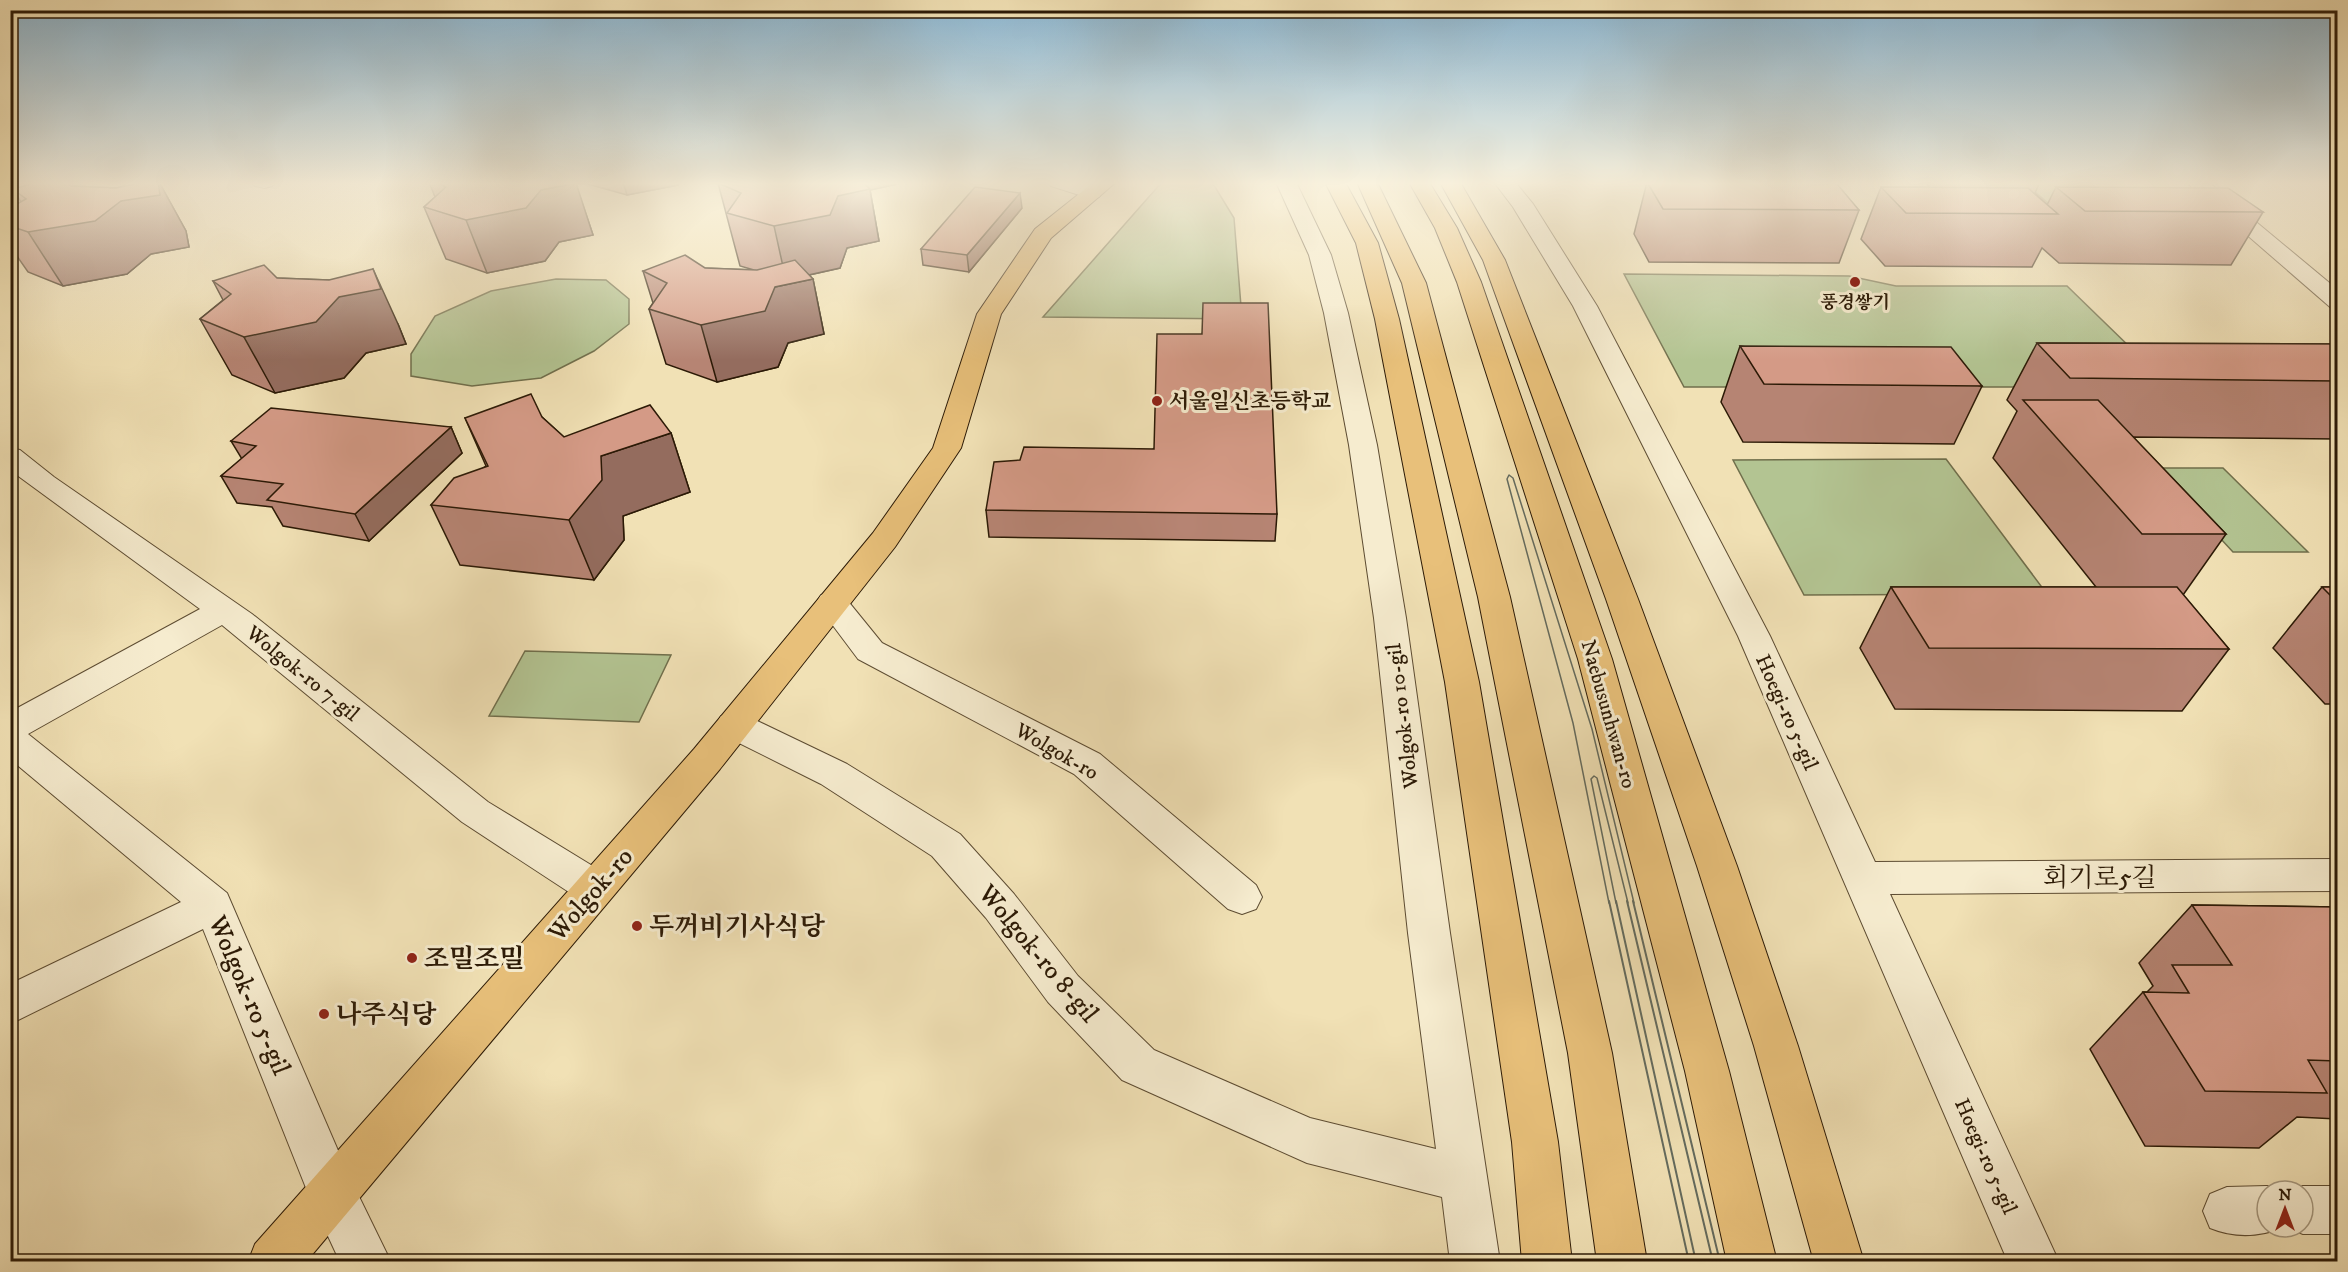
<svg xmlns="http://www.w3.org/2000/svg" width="2348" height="1272" font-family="'IM FELL DW Pica','Noto Serif KR',serif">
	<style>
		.green { fill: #b3c492; stroke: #706f4c; stroke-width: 1.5 }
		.pier { fill: #f1e1b5 }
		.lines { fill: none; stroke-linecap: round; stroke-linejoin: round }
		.shore-far1 { stroke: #646b5e; stroke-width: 1.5 }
		.shore { stroke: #646b5e; stroke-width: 2 }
		.minor-casing { stroke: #5d4c32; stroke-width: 2 }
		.primary-casing { stroke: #2c1a06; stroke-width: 2 }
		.trunk-casing { stroke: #2c1a06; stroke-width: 2 }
		.minor { fill: #f6eccf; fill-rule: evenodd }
		.primary { fill: #e8c07a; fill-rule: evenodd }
		.trunk { fill: #e8c07a; fill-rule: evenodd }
		.wall { fill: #b68473; stroke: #2c1a06; stroke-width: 1.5 }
		.shaded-wall { fill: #946c5e; stroke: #2c1a06; stroke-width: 1.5 }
		.building { fill: #d49a86; stroke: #2c1a06; stroke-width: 1.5 }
		.poi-dot { fill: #8f2418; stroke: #f6eccf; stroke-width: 2 }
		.labels { text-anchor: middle; stroke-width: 6; stroke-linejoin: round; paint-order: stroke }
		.far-poi-label { font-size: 18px; font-weight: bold; fill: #2c1a06; stroke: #f6eccf }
		.poi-label { font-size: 21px; font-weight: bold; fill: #2c1a06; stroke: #f6eccf; text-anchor: start }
		.street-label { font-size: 21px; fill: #2c1a06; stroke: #f6eccf }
		.near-street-label { font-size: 26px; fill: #2c1a06; stroke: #f6eccf }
		.near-poi-label { font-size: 26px; font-weight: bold; fill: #2c1a06; stroke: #f6eccf; text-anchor: start }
	</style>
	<rect width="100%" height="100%" fill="#f1e1b5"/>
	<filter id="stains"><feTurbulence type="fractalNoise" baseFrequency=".00333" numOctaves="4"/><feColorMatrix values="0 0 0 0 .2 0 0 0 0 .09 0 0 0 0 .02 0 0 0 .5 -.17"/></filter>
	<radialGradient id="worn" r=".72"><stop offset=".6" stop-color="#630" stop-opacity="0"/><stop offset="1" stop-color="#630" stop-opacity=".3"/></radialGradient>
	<g class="green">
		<path d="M 1162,182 L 1212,182 L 1234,218 L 1242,319 L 1043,317 Z"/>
		<path d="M 2024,182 L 2089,182 L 2129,214 L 2059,213 Z"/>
		<path d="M 1624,274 L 1849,276 L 1896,286 L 2067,286 L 2171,387 L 1684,387 Z"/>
		<path d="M 556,279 L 606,280 L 629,299 L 629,324 L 594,351 L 541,378 L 472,386 L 411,376 L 411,354 L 435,316 L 491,291 Z"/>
		<path d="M 1946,459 L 2047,594 L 1804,595 L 1733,460 Z"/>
		<path d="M 2155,468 L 2223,468 L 2308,552 L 2233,552 Z"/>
		<path d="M 525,651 L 671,655 L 639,722 L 489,716 Z"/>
	</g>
	<path class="pier" d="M 1383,182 L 1405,182 L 1467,293 L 1601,727 L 1730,1262 L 1680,1262 L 1584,833 L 1565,725 L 1449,295 Z"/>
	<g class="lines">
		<g class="shore-far1">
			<path d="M 1609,903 L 1573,723 L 1507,479 L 1509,475 L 1513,478 L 1592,729 L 1634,903"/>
			<path d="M 1616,903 L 1591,779 L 1594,776 L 1597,778 L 1628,903"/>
		</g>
		<g class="shore">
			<path d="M 1609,901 L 1689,1262"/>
			<path d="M 1616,901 L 1696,1262"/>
			<path d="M 1627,901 L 1713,1262"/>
			<path d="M 1633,901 L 1720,1262"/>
		</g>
		<defs>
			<g id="minor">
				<path d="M 63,182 L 95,182 L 92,186 L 10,210 L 10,197 Z"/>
				<path d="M 252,182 L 275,182 L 272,186 L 265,188 L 255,186 Z"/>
				<path d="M 1048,182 C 1064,182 1092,178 1102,193 L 1099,197 L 1092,199 L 1051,186 Z"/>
				<path d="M 1276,182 L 1296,182 L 1331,255 L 1348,313 L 1377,445 L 1406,618 L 1450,933 L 1500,1262 L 1450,1262 L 1442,1197 L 1307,1163 L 1122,1080 L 1048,1002 L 986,918 L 932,856 L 821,784 L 721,734 L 716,725 L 721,716 L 734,712 L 747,716 L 847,764 L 960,834 L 1014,894 L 1078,976 L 1154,1050 L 1310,1118 L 1436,1149 L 1408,933 L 1374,618 L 1349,445 L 1324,313 L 1309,255 Z"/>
				<path d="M 1494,182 L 1515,182 L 1533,204 L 1597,306 L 1770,636 L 1875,862 L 2338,859 L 2338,891 L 1890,894 L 2059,1262 L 2008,1262 L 1738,636 L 1573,306 L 1513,207 Z"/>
				<path d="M 2186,182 L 2208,182 L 2338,290 L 2338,309 L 2330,307 Z"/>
				<path d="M 10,448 L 20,450 L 54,477 L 252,614 L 488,802 L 609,876 L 615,888 L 609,900 L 595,904 L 581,900 L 462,822 L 222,625 L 28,734 L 227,893 L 349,1176 L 391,1262 L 340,1262 L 308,1193 L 203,929 L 10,1024 L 10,984 L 181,902 L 10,759 L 10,712 L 200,609 L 10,470 Z"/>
				<path d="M 832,592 L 843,595 L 882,643 L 1100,754 L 1256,885 L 1262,897 L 1256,909 L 1242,914 L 1228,909 L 1074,774 L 858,659 L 816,603 L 821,595 Z"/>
				<path d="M 2267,1186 L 2280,1191 L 2267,1191 L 2267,1227 L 2284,1227 C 2260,1237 2234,1238 2210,1228 L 2203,1211 L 2210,1194 L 2227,1187 Z"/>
				<path d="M 2303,1186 L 2338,1186 L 2338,1234 L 2303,1234 L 2286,1227 L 2303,1227 L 2303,1191 L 2290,1191 Z"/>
			</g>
			<path id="primary" d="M 1094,182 L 1116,182 L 1051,238 L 1001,314 L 961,448 L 895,547 L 720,769 L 306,1262 L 248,1262 L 255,1244 L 694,749 L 873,533 L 933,448 L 977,314 L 1035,229 Z"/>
			<g id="trunk">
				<path d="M 1325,182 L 1345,182 L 1378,243 L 1399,319 L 1479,682 L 1558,1142 L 1572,1262 L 1522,1262 L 1512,1142 L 1445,682 L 1375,319 L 1356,243 Z"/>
				<path d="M 1357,182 L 1377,182 L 1426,283 L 1510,597 L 1612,1053 L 1647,1262 L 1597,1262 L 1568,1053 L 1478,597 L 1402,283 Z"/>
				<path d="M 1409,182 L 1429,182 L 1457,228 L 1481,282 L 1612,659 L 1729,1071 L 1777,1262 L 1727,1262 L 1685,1071 L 1578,659 L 1457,282 L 1435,228 Z"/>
				<path d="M 1440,182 L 1460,182 L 1505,260 L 1638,599 L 1737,866 L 1798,1046 L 1864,1262 L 1814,1262 L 1754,1046 L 1697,866 L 1606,599 L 1483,260 Z"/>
			</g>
		</defs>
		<use href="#minor" class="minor-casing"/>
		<use href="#primary" class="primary-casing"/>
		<use href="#trunk" class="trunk-casing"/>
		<use href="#minor" class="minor"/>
		<use href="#primary" class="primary"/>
		<use href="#trunk" class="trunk"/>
	</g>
	<g class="wall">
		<path d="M 144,182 L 159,182 L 186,231 L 189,247 L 151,254 L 127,274 L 63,286 L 28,272 L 10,246 L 10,208 L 21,202 L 13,189 L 71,186 L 116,188 Z"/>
		<path d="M 429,182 L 575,182 L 593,235 L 559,242 L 545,261 L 487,273 L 446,259 L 424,207 L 435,197 Z"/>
		<path d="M 587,182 L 680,182 L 678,185 L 627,195 L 588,184 Z"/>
		<path d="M 722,182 L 898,182 L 897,184 L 870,190 L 879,241 L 847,248 L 840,268 L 809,275 L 813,279 L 824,334 L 788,343 L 778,367 L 717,382 L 666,364 L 649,309 L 653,303 L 643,271 L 705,268 L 754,270 L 740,266 L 718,183 Z"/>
		<path d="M 1647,182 L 1859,210 L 1839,263 L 1649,262 L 1634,234 Z"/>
		<path d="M 1924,182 L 2040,182 L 2035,193 L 2047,205 L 2056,187 L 2263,212 L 2231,265 L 2059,263 L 2042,248 L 2032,267 L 1885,266 L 1861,239 L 1881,187 L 1930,187 Z"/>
		<path d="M 1022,208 L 969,272 L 923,265 L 921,249 Z"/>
		<path d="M 277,278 L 329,280 L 398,324 L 406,344 L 366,353 L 344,378 L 275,393 L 232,375 L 200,319 L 223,300 L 213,281 Z"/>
		<path d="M 1202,334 L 1277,514 L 1275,541 L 989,537 L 986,510 L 1154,449 Z"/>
		<path d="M 2037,343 L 2337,344 L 2337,439 L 2133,437 L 2226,534 L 2183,595 L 2229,649 L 2182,711 L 1895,709 L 1860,648 L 1891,587 L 2096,587 L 1993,458 L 2017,411 L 2007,400 Z"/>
		<path d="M 1740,346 L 1982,386 L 1954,444 L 1743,442 L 1721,402 Z"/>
		<path d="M 542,417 L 564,437 L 671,433 L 690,492 L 623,516 L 624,540 L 594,580 L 460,565 L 431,505 L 486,466 L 465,418 Z"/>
		<path d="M 451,427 L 462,453 L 369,541 L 283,526 L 272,507 L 237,503 L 221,476 L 242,459 L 231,441 Z"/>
		<path d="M 2322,587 L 2337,587 L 2337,704 L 2325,704 L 2273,648 Z"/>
		<path d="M 2192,905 L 2337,907 L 2337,1119 L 2297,1117 L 2259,1148 L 2145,1146 L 2090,1049 L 2143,992 L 2147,992 L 2153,986 L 2139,963 Z"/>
	</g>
	<g class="shaded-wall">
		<path d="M 158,182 L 159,182 L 186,231 L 189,247 L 151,254 L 127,274 L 63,286 L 28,232 L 121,201 Z"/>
		<path d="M 623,182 L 680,182 L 678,185 L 627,195 Z"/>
		<path d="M 847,182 L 898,182 L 897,184 L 870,190 L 879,241 L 847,248 L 840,268 L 786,280 L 774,226 L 838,196 Z"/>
		<path d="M 576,183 L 593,235 L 559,242 L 545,261 L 487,273 L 466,220 L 541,190 Z"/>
		<path d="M 1020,193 L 1022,208 L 969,272 L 967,255 Z"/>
		<path d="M 373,269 L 398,324 L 406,344 L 366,353 L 344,378 L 275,393 L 244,337 L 339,297 Z"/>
		<path d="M 813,279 L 824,334 L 788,343 L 778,367 L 717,382 L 701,325 L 775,287 Z"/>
		<path d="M 451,427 L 462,453 L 369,541 L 355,514 Z"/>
		<path d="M 671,433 L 690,492 L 623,516 L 624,540 L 594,580 L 569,520 L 601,456 Z"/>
	</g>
	<g class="building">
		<path d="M 38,182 L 67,182 L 71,186 L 116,188 L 144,182 L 158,182 L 160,195 L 121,201 L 95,221 L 28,232 L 10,226 L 10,208 L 26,199 L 13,189 Z"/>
		<path d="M 436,182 L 575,182 L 576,183 L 541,190 L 526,208 L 466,220 L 424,207 L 446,187 Z"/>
		<path d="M 722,182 L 862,182 L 870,189 L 838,196 L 830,215 L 774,226 L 727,213 L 741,193 L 718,183 Z"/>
		<path d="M 1647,182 L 1837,184 L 1859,210 L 1663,209 Z"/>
		<path d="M 975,187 L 1020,193 L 967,255 L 921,249 Z"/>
		<path d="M 1881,187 L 2028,188 L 2058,214 L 1906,213 Z"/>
		<path d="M 2056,187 L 2228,188 L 2263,212 L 2085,211 Z"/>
		<path d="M 685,255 L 705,268 L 757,270 L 795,260 L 813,279 L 775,287 L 765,311 L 701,325 L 649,309 L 667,283 L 643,271 Z"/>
		<path d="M 264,265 L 277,278 L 329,280 L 373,269 L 381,289 L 339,297 L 316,322 L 244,337 L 200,319 L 231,294 L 213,281 Z"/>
		<path d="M 1203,303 L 1268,303 L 1277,514 L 986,510 L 994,462 L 1020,460 L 1024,447 L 1154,449 L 1157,334 L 1202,334 Z"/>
		<path d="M 2037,343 L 2337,344 L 2337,381 L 2070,378 Z"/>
		<path d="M 1740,346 L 1951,347 L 1982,386 L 1764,384 Z"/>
		<path d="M 531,394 L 542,417 L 564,437 L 650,405 L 671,433 L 601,456 L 602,480 L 569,520 L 431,505 L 454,478 L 488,466 L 465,418 Z"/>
		<path d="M 2023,400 L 2098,400 L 2226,534 L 2142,534 Z"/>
		<path d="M 271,408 L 451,427 L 355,514 L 267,500 L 283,484 L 221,476 L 256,446 L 231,441 Z"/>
		<path d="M 1891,587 L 2177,587 L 2229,649 L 1929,648 Z"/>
		<path d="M 2322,587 L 2337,587 L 2337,602 Z"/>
		<path d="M 2192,905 L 2337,907 L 2337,1061 L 2308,1060 L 2327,1093 L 2205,1091 L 2143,992 L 2189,993 L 2172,965 L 2232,965 Z"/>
	</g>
	<linearGradient id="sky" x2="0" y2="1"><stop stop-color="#8ab7d4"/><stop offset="0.51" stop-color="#f9f2de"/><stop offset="1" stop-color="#f9f2de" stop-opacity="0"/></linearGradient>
	<rect width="2348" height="360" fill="url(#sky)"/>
	<g class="poi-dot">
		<circle cx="1855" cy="282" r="6"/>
		<circle cx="1157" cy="401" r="6"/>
		<circle cx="637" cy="926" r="6"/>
		<circle cx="412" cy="958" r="6"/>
		<circle cx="324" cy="1014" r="6"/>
	</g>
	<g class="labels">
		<g class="far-poi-label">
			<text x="1855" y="308">풍경쌓기</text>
		</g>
		<g class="poi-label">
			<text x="1169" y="408">서울일신초등학교</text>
		</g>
		<g class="street-label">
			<text transform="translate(303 673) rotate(39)" y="7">Wolgok-ro 7-gil</text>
			<text transform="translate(1787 712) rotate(66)" y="7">Hoegi-ro 5-gil</text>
			<text transform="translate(1609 714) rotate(74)" y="7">Naebusunhwan-ro</text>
			<text transform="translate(1402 716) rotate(-97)" y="7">Wolgok-ro 10-gil</text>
			<text transform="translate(1057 751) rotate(30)" y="7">Wolgok-ro</text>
			<text transform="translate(1986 1156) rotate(66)" y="7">Hoegi-ro 5-gil</text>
		</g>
		<g class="near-street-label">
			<text x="2100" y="886">회기로5길</text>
			<text transform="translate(590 894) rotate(-49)" y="9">Wolgok-ro</text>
			<text transform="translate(1039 953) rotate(50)" y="9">Wolgok-ro 8-gil</text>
			<text transform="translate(250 995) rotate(67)" y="9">Wolgok-ro 5-gil</text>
		</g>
		<g class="near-poi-label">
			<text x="649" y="935">두꺼비기사식당</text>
			<text x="424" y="967">조밀조밀</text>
			<text x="336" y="1023">나주식당</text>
		</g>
	</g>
	<rect width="2348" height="1272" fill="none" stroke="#f1e1b5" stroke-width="36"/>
	<rect x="12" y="12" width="2324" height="1248" fill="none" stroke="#2c1a06" stroke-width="3"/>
	<rect x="18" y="18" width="2312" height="1236" fill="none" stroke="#2c1a06" stroke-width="1.5"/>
	<g transform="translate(2285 1209)"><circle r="28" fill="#f6eccf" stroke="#a5987f" stroke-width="1.5"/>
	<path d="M0-4.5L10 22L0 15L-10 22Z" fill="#8f2418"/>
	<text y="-9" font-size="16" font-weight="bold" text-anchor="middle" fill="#2c1a06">N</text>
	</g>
	<rect width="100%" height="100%" filter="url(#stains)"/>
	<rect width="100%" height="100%" fill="url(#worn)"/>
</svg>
